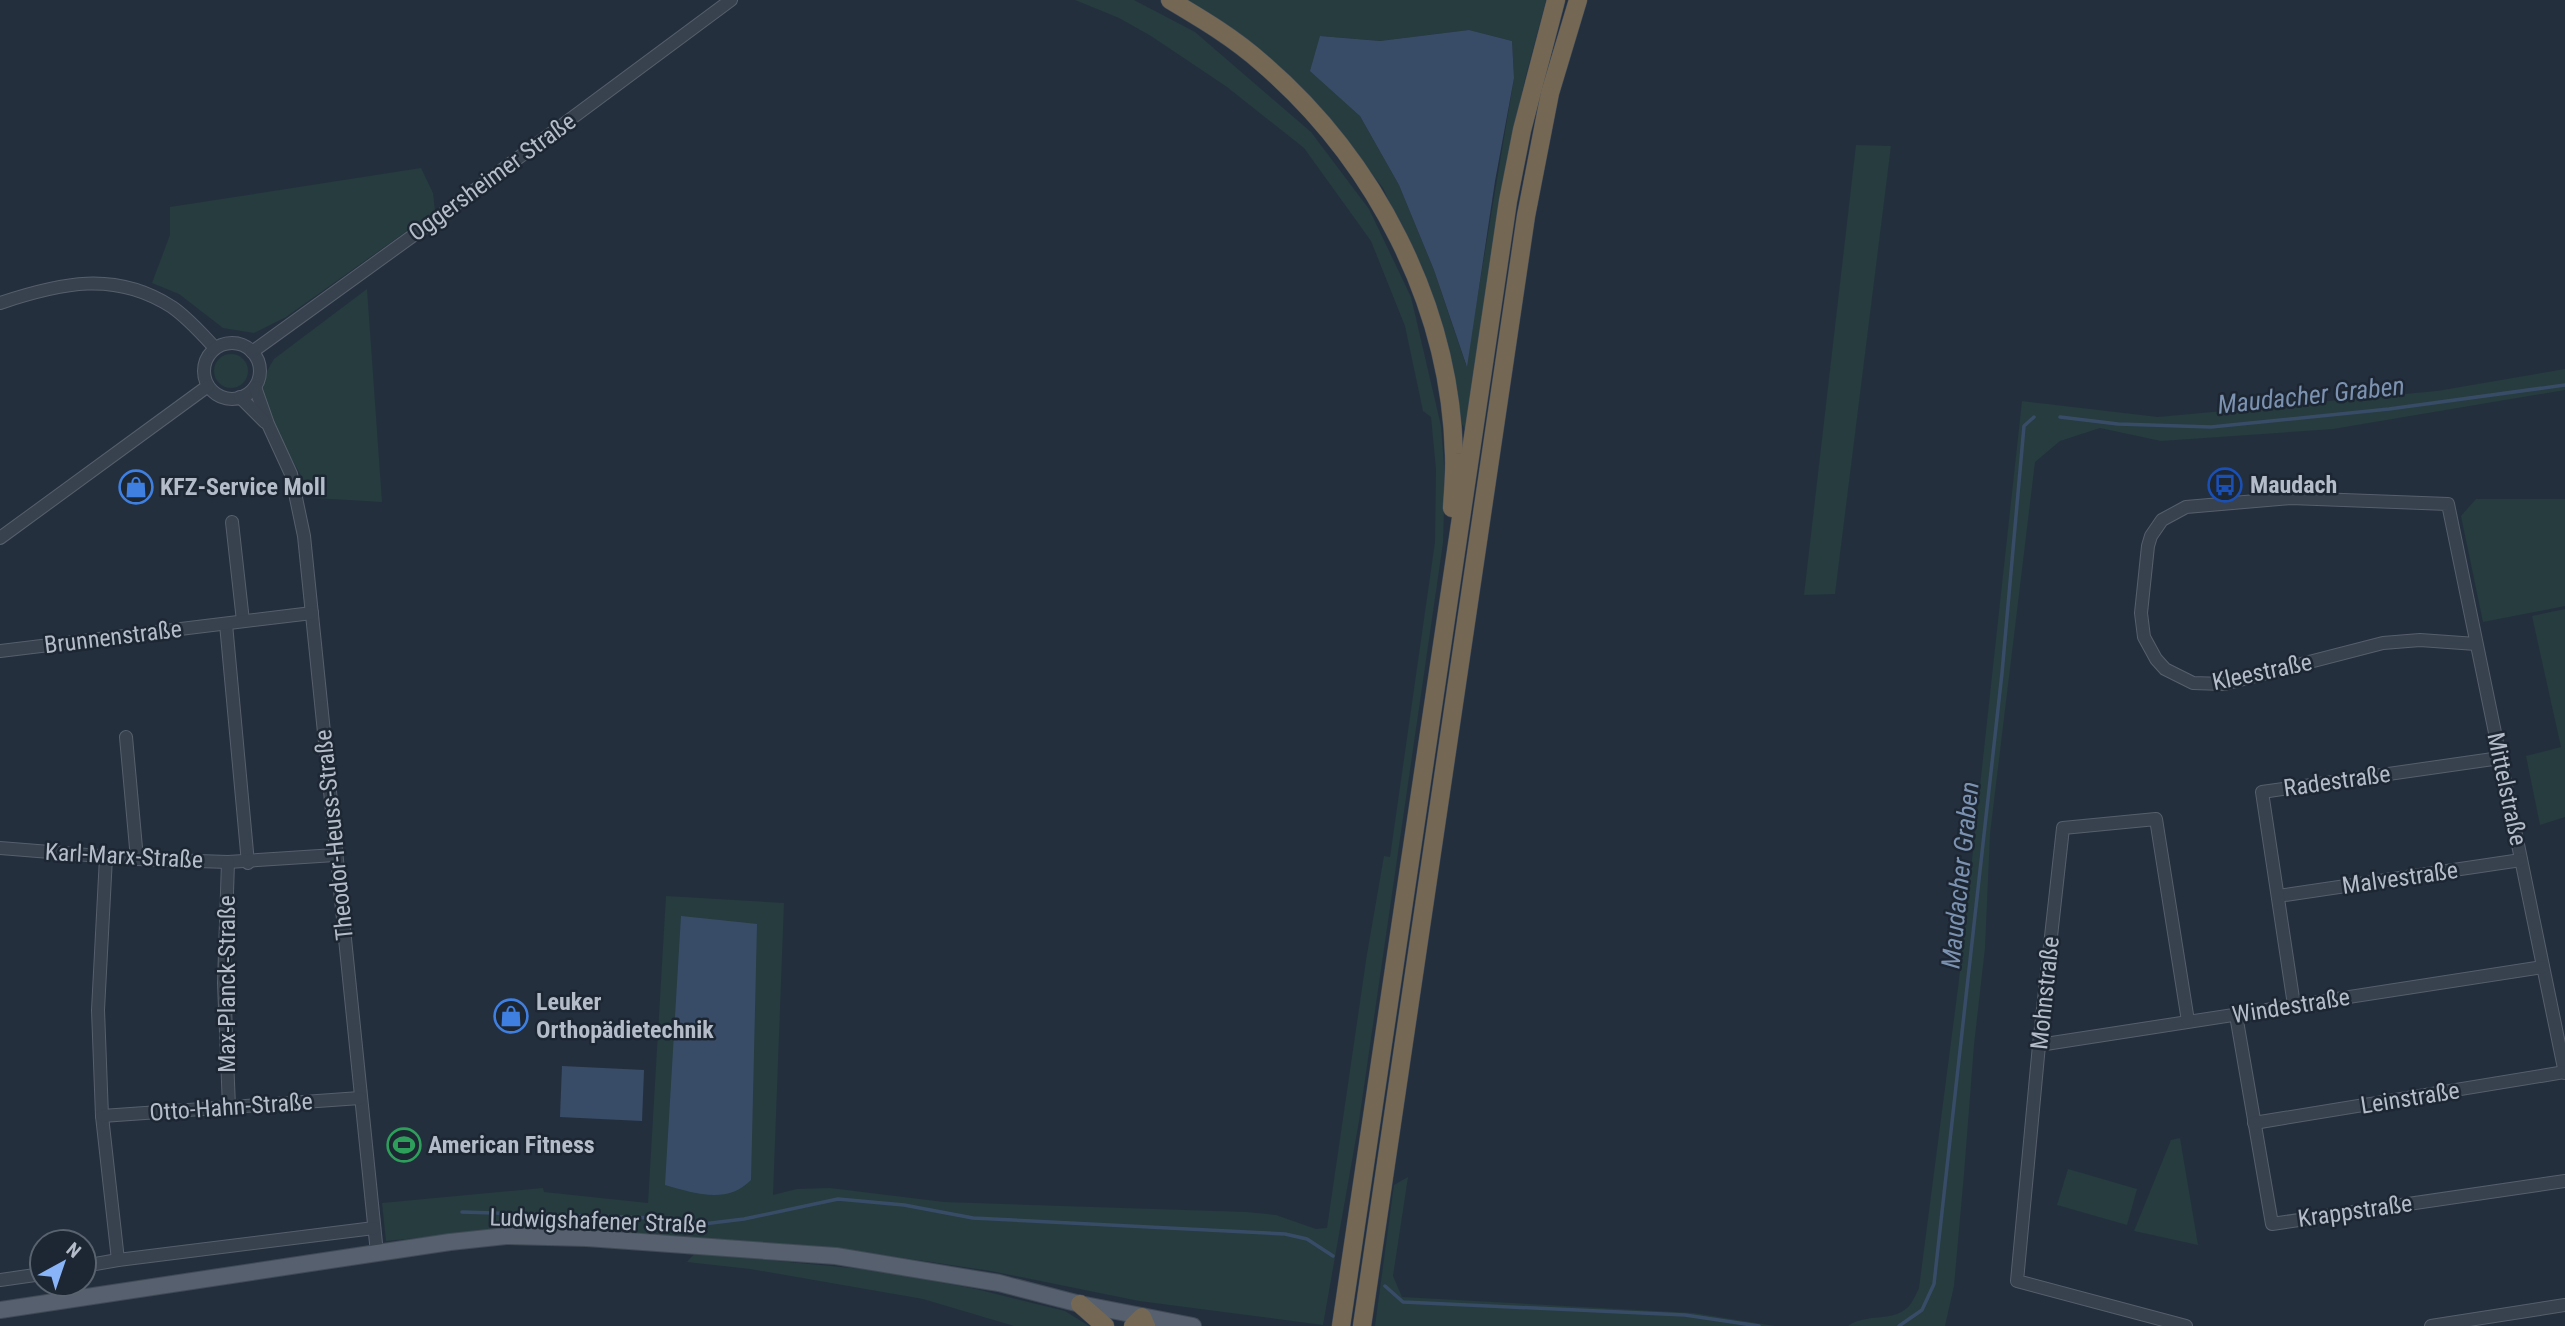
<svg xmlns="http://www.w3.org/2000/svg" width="2565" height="1326" font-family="'Roboto Condensed',sans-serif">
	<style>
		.green { fill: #263c3f; fill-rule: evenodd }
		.water { fill: #394c67 }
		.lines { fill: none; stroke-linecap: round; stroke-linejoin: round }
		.stream { stroke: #394c67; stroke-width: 3.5 }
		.minor-casing { stroke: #565f6c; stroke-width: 14 }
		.major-casing { stroke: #414a57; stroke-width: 18 }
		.highway-casing { stroke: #434c59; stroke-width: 19 }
		.minor { stroke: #38414e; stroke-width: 12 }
		.major { stroke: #56606e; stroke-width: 16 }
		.highway { stroke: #746855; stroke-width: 18 }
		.labels { text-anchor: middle; stroke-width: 5; stroke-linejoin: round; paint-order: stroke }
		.street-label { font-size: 24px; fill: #b4bcc9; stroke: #1d2633 }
		.poi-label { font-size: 24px; font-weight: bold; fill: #b4bcc9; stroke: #1d2633; text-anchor: start }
		.water-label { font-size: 26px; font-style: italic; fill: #7c92b1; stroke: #1d2633 }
	</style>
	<rect width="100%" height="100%" fill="#242f3e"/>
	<g class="green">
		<path d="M 1075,0 L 1134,0 L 1195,32 L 1311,132 L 1369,209 L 1411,297 L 1441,426 L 1445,478 L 1443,543 L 1359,1121 L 1323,1325 L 1139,1301 L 991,1271 L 844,1249 L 604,1231 L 457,1234 L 386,1241 L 382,1203 L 543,1188 L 544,1192 L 648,1203 L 666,896 L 784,903 L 773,1195 L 797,1189 L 830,1188 L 944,1202 L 1246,1212 L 1276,1215 L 1316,1229 L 1327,1228 L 1367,954 L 1384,856 L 1390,857 L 1435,542 L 1436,469 L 1431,417 L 1423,411 L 1405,326 L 1371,241 L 1304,148 L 1227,87 L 1151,36 L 1119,18 Z"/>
		<path d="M 1176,0 L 1546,0 L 1525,79 L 1506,167 L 1465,429 L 1457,416 L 1426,284 L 1383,188 L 1331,123 L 1257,46 ZM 1469,30 L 1512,41 L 1514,78 L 1466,365 L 1434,270 L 1399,185 L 1360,116 L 1320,36 L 1380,41 Z"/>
		<path d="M 1856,145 L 1891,146 L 1835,594 L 1804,595 Z"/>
		<path d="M 421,168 L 433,193 L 435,211 L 286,317 L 254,333 L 223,328 L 179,294 L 152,283 L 170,235 L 170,207 Z"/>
		<path d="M 367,289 L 382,502 L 314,498 C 300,472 264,417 263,389 C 263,377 268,369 274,359 Z"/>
		<circle cx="231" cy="371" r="17"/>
		<path d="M 2565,369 L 2565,390 L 2333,429 L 2161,441 L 2100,428 L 2060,441 L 2035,462 L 1990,834 L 1985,948 L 1974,1045 L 1964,1174 L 1954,1286 L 1945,1326 L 1848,1326 C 1866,1313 1892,1322 1907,1308 C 1912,1304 1916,1294 1919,1288 L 1958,988 L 2022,401 L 2158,417 L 2437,391 Z"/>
		<path d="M 2476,499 L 2565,499 L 2565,606 L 2483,622 L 2461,516 Z"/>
		<path d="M 2565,609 L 2565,817 L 2540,825 L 2526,756 L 2561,747 L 2532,616 Z"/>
		<path d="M 2180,1138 L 2198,1245 L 2134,1231 L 2171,1140 Z"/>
		<path d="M 2068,1169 L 2137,1189 L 2127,1225 L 2057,1205 Z"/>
		<path d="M 1408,1177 L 1393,1276 L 1402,1297 L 1694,1313 L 1775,1326 L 1375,1326 L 1394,1185 Z"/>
		<path d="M 695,1253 L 873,1270 L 976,1289 L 1065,1311 L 1089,1326 L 1014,1326 L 923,1299 L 750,1269 L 687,1262 Z"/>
	</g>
	<g class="water">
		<path d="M 1469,30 L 1512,41 L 1514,78 L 1495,181 L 1467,367 L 1434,270 L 1399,185 L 1360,116 L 1310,71 L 1320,36 L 1380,41 Z"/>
		<path d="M 681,916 L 757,924 L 751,1180 C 727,1205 694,1193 665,1185 Z"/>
		<path d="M 562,1066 L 644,1070 L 642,1121 L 560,1117 Z"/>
	</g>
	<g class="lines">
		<g class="stream">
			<path d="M 2060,417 L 2118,424 L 2211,427 L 2389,409 L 2565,385"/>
			<path d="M 462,1212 L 657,1218 L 703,1224 L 744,1219 L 838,1199 L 904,1205 L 973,1218 L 1285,1234 L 1307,1239 L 1333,1256"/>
			<path d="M 1385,1286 L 1403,1302 L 1685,1315 L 1759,1326"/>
			<path d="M 1899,1326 L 1922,1310 L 1934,1284 L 2002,673 L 2024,426 L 2034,417"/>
		</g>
		<defs>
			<g id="minor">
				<path d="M 0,303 C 60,283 115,270 172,307 C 188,318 202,334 215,348"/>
				<circle cx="232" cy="371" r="28"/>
				<path d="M 252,352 L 436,219 L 731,0"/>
				<path d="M 255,387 L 268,424 L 291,474 L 304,536 L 377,1253"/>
				<path d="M 240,397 L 265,422"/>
				<path d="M 232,522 L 243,621"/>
				<path d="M 0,538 L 208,386"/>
				<path d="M 226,624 L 248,863"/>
				<path d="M 2476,644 L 2420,640 L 2383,643 L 2224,684 L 2193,683 L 2165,669 L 2156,659 L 2144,637 L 2141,613 L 2148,546 L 2151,536 L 2162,520 L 2186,507 L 2291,498 L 2448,504 L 2565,1073"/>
				<path d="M 0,651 L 312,613"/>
				<path d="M 126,737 L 137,859"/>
				<path d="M 0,848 L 137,859 L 228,862 L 335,855"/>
				<path d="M 106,857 L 98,1010 L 102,1116 L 118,1260"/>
				<path d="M 228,862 L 224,983 L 229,1107"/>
				<path d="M 2278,896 L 2521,860"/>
				<path d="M 2294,1005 L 2262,792 L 2500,758"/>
				<path d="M 2236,1015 L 2272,1224 L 2565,1181"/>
				<path d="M 2039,1045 L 2543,967"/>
				<path d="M 102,1116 L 360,1098"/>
				<path d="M 2254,1123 L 2565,1072"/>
				<path d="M 84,1266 L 118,1260 L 374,1228"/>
				<path d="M 0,1280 L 42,1274"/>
				<path d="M 2186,1326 L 2017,1281 L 2039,1045 L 2063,828 L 2156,819 L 2188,1021"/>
				<path d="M 2431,1326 L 2565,1305"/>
			</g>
			<path id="major" d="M 0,1310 L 450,1242 L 506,1236 L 587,1238 L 836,1256 L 999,1283 L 1080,1304 L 1193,1326"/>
			<g id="highway">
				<path d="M 1170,0 C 1202,19 1234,38 1262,63 C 1375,160 1450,305 1454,454 C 1455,472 1453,490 1452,508"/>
				<path d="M 1080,1304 L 1105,1326"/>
				<path d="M 1133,1326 L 1142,1317 L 1146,1326"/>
				<path d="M 1341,1326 L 1508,201 L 1522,130 L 1556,0"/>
				<path d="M 1362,1326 L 1526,216 L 1550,93 L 1578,0"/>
			</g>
		</defs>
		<use href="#minor" class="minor-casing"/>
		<use href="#major" class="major-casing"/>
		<use href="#highway" class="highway-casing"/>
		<use href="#minor" class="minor"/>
		<use href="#major" class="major"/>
		<use href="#highway" class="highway"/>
	</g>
	<defs>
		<symbol id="bus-ring" viewBox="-11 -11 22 22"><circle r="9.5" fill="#1d2633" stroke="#1a4fb4" stroke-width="1.5"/><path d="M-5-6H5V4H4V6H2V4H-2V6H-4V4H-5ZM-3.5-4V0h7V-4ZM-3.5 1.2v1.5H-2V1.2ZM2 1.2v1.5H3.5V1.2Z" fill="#1a4fb4"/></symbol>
		<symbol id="shop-ring" viewBox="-11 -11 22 22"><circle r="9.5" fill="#1d2633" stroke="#3f7fe0" stroke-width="1.5"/><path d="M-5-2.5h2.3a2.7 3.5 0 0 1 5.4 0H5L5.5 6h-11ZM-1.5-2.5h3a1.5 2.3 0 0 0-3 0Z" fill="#3f7fe0"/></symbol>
		<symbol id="stadium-ring" viewBox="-11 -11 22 22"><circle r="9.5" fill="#1d2633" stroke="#2e9e5b" stroke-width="1.5"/><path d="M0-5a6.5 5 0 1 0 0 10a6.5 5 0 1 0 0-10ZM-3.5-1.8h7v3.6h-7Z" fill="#2e9e5b"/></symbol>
	</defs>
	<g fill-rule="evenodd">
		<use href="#bus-ring" x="2206" y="466" width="38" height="38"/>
		<use href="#shop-ring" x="117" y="468" width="38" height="38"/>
		<use href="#shop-ring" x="492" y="997" width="38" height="38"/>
		<use href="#stadium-ring" x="385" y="1126" width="38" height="38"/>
	</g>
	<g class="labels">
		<g class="street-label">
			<text transform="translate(492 177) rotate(-36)" y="8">Oggersheimer Straße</text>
			<text transform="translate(113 637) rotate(-7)" y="8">Brunnenstraße</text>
			<text transform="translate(2262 672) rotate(-12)" y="8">Kleestraße</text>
			<text transform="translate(2337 781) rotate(-8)" y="8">Radestraße</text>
			<text transform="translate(2507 789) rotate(78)" y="8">Mittelstraße</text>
			<text transform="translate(334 835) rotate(-96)" y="8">Theodor-Heuss-Straße</text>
			<text transform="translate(124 856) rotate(3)" y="8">Karl-Marx-Straße</text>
			<text transform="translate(2400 878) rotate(-8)" y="8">Malvestraße</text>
			<text transform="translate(227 984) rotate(-90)" y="8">Max-Planck-Straße</text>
			<text transform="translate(2045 993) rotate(-84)" y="8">Mohnstraße</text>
			<text transform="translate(2291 1006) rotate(-9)" y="8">Windestraße</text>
			<text transform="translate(2410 1098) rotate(-9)" y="8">Leinstraße</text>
			<text transform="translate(231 1107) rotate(-4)" y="8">Otto-Hahn-Straße</text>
			<text transform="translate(2355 1211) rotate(-8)" y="8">Krappstraße</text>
			<text transform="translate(598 1221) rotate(2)" y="8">Ludwigshafener Straße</text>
		</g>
		<g class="poi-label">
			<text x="2250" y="493">Maudach</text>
			<text x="160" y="495">KFZ-Service Moll</text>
			<text x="536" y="1010">Leuker<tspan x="536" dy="28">Orthopädietechnik</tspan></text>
			<text x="428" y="1153">American Fitness</text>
		</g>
		<g class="water-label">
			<text transform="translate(2311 395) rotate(-6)" y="9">Maudacher Graben</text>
			<text transform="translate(1960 875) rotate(-84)" y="9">Maudacher Graben</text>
		</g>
	</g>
	<g transform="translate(63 1263) rotate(40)"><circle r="33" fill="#1d2633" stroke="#59626f" stroke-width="2"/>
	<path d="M0-5L12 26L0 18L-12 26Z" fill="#8ab4f8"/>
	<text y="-10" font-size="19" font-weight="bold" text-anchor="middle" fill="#b4bcc9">N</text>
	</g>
</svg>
